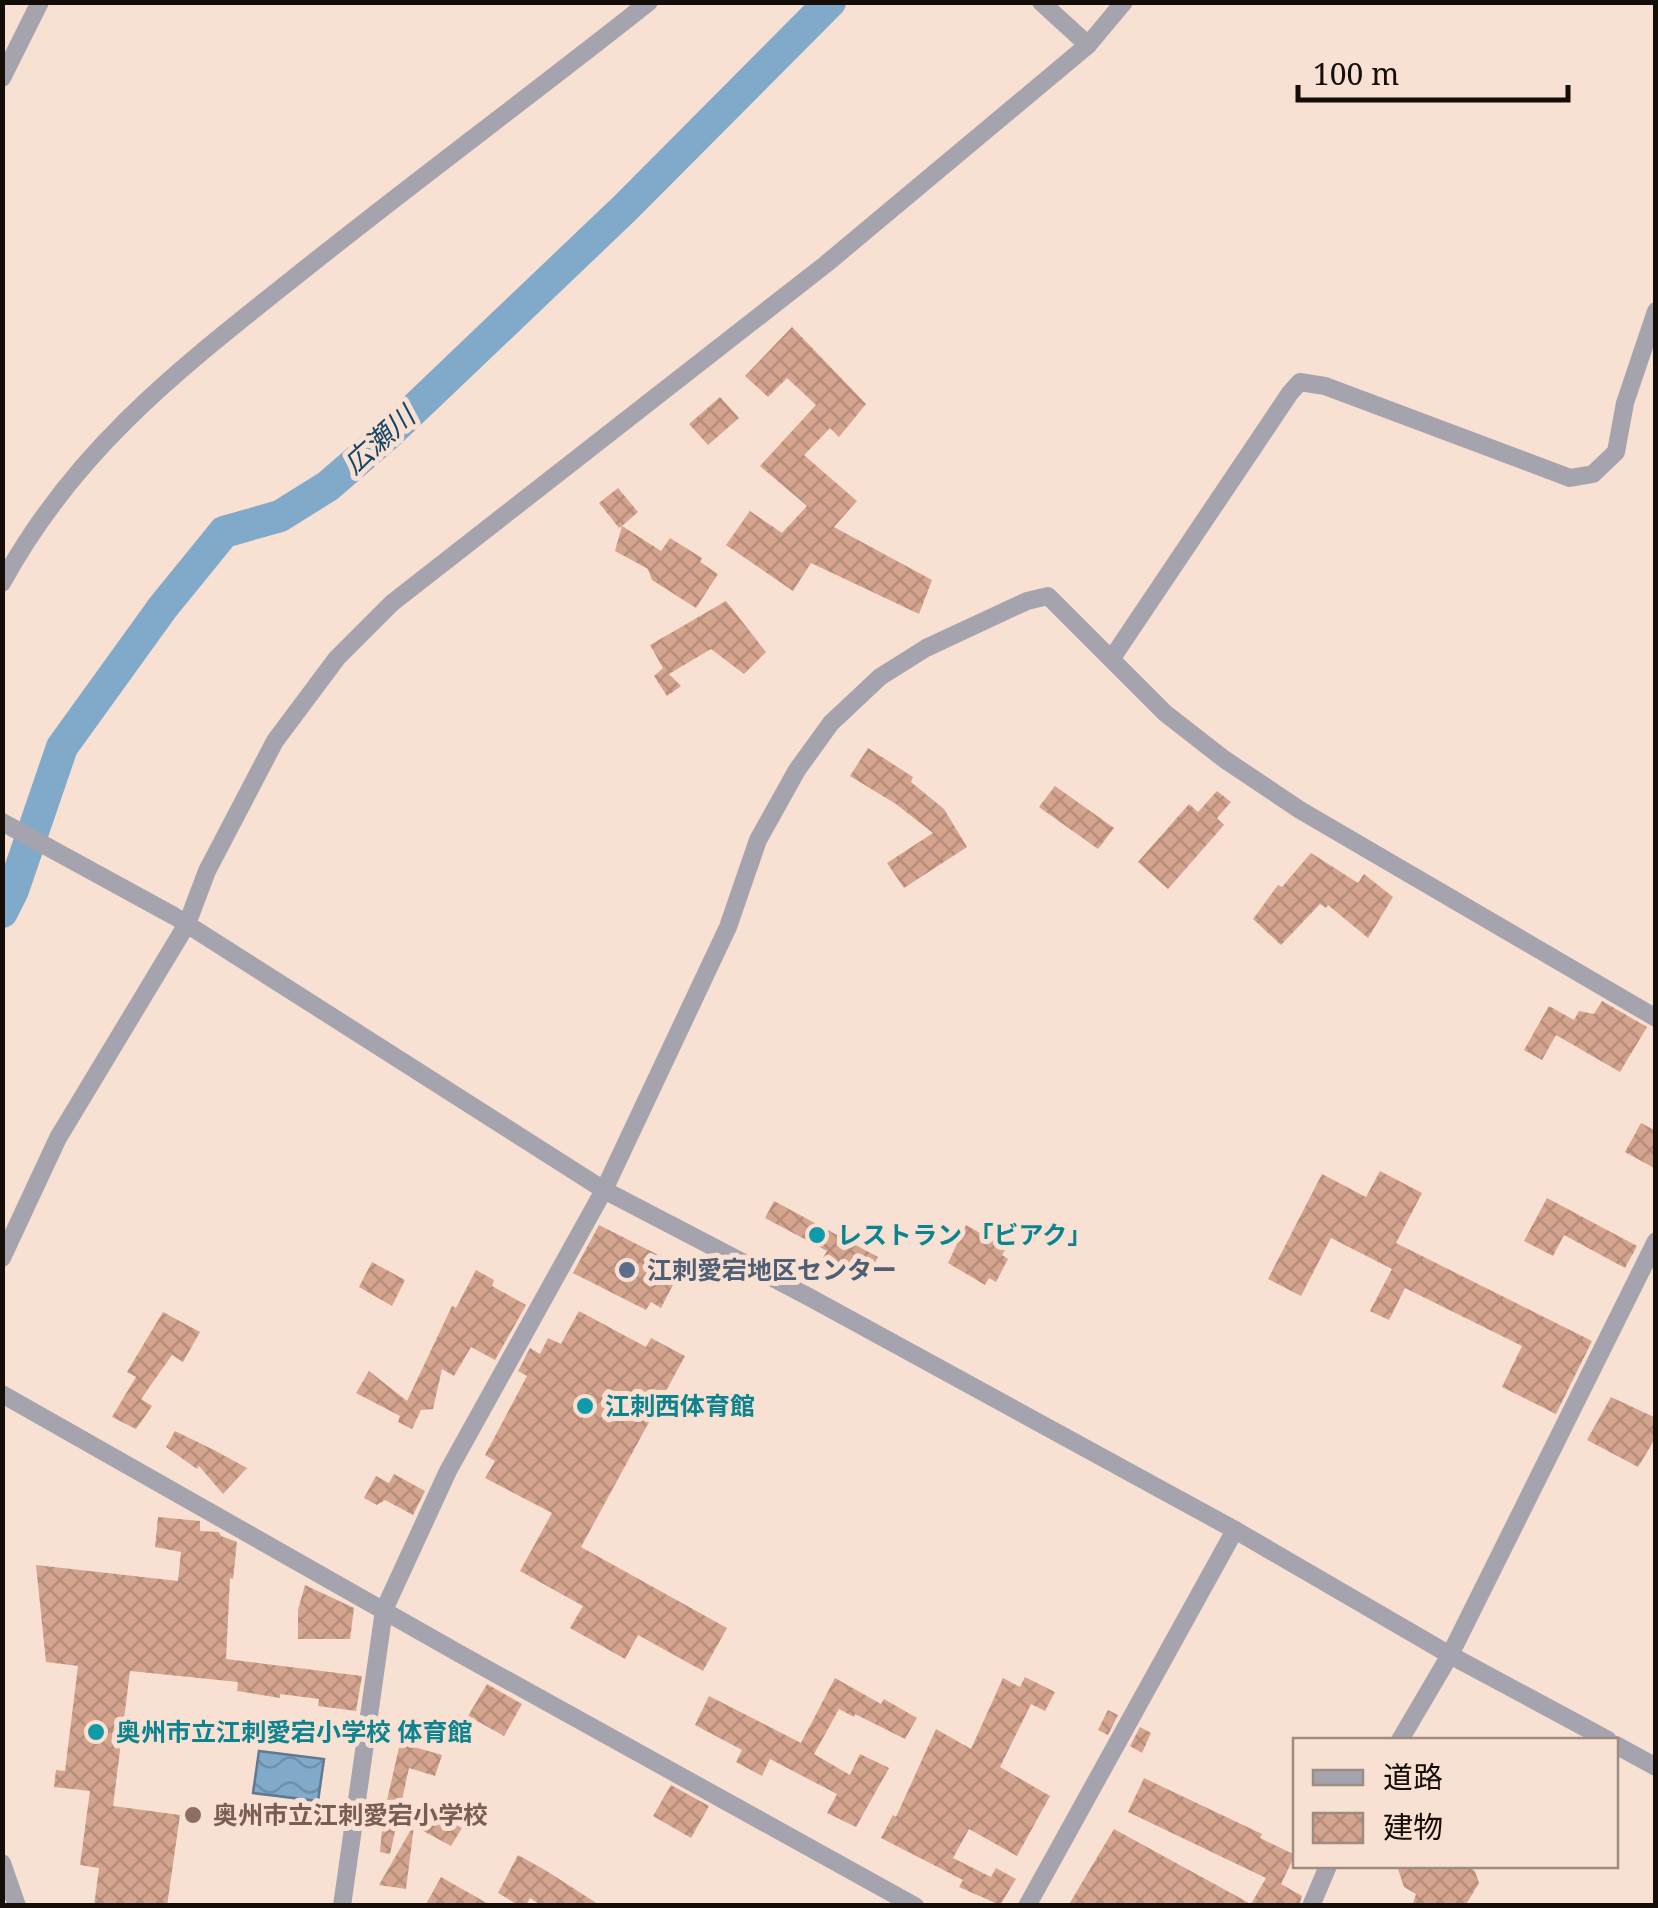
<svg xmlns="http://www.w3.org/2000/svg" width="1658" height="1908" font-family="'Noto Serif','Noto Sans JP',serif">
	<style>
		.water { fill: url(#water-waves); stroke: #607a90; stroke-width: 2.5 }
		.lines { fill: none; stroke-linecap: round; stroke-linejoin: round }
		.river { stroke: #81a9ca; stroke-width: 32 }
		.building { fill: url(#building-cross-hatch) }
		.minor { stroke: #a5a4ae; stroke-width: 18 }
		.culture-dot { fill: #0f9aa8; stroke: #f8e1d3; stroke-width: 4 }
		.service-dot { fill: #5c6f8a; stroke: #f8e1d3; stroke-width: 4 }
		.education-dot { fill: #8d6e63; stroke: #f8e1d3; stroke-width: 4 }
		.labels { text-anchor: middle; stroke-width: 10; stroke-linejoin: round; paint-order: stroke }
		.culture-label { font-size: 25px; font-weight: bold; fill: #0d838f; stroke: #f8e1d3; text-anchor: start }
		.service-label { font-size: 25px; font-weight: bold; fill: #4e5e75; stroke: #f8e1d3; text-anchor: start }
		.education-label { font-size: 25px; font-weight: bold; fill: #785e54; stroke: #f8e1d3; text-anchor: start }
		.water-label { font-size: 28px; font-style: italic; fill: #174567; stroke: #f8e1d3 }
	</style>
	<defs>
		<pattern id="water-waves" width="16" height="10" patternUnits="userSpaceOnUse" patternTransform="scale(2.5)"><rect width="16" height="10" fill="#81a9ca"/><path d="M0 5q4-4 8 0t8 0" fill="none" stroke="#6f90ac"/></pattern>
		<pattern id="building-cross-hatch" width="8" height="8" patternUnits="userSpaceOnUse" patternTransform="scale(2.5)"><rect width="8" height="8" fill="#d5a48f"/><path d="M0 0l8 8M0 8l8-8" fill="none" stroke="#b68c7a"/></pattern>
	</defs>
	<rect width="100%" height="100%" fill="#f8e1d3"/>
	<path class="water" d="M 259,1751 L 324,1759 L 318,1801 L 253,1793 Z"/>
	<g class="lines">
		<path class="river" d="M 2,912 L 13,890 L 62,747 L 163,607 L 224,532 L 280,516 L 328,486 L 388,434 L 625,208 L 830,2"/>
	</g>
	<g class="building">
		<path d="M 792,327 L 866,404 L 839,437 L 830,428 L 804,455 L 857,501 L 834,527 L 932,580 L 919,614 L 811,563 L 793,591 L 726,545 L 750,511 L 782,533 L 807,506 L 760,466 L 816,405 L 787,378 L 768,397 L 745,376 Z"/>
		<path d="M 720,397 L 739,418 L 708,445 L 689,424 Z"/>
		<path d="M 618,488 L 638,512 L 622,526 L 661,551 L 670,538 L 702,558 L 700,562 L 718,574 L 696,608 L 652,580 L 648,569 L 615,551 L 622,526 L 619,528 L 599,503 Z"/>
		<path d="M 726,601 L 766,652 L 744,674 L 711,649 L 669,674 L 681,686 L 667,696 L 654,676 L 663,668 L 650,645 Z"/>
		<path d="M 868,748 L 913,777 L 911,782 L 944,809 L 967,847 L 904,888 L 887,863 L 933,833 L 896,804 L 850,776 Z"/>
		<path d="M 1055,786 L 1114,828 L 1098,849 L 1039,807 Z"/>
		<path d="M 1217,791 L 1231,802 L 1217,818 L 1224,825 L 1168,889 L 1138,862 L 1189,804 L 1198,812 Z"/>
		<path d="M 1311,853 L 1358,883 L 1364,874 L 1393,897 L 1368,938 L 1328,905 L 1326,908 L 1320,904 L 1281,945 L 1253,919 L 1278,885 L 1282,887 Z"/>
		<path d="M 1602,1001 L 1647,1027 L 1620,1072 L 1556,1035 L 1542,1060 L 1524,1050 L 1549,1006 L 1574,1020 L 1579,1011 L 1594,1014 Z"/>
		<path d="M 1641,1123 L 1656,1131 L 1656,1169 L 1625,1152 Z"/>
		<path d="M 1380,1171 L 1422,1193 L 1396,1243 L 1592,1341 L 1556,1414 L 1502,1387 L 1522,1346 L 1405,1288 L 1389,1320 L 1370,1311 L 1392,1269 L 1331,1238 L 1301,1296 L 1268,1279 L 1322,1174 L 1366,1197 Z"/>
		<path d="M 1547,1198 L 1637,1246 L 1625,1268 L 1564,1235 L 1553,1256 L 1524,1241 Z"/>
		<path d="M 774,1201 L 878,1257 L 864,1282 L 823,1258 L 827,1251 L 765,1218 Z"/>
		<path d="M 599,1225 L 682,1267 L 661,1308 L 651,1302 L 646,1310 L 573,1273 Z"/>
		<path d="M 966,1225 L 1006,1248 L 1002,1255 L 1008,1259 L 996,1282 L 989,1278 L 985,1285 L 948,1263 Z"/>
		<path d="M 372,1262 L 405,1280 L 392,1306 L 359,1287 Z"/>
		<path d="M 476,1270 L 494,1280 L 492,1286 L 526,1305 L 495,1360 L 471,1347 L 454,1376 L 442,1369 L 433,1409 L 421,1410 L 412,1429 L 398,1422 L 400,1416 L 356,1393 L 369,1371 L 407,1401 L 452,1306 L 456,1308 Z"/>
		<path d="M 579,1311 L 646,1347 L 651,1338 L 685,1356 L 581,1547 L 727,1628 L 703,1671 L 638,1635 L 625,1659 L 570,1628 L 583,1606 L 520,1571 L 552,1513 L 485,1478 L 495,1461 L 485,1455 L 527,1376 L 518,1371 L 530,1348 L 540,1354 L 548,1338 L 561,1344 Z"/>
		<path d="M 163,1312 L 200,1332 L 183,1362 L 172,1355 L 141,1399 L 152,1406 L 136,1429 L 112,1417 L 136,1377 L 127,1372 Z"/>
		<path d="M 1611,1397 L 1656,1418 L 1656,1437 L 1638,1467 L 1587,1440 Z"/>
		<path d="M 175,1431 L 214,1450 L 247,1468 L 223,1494 L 199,1466 L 197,1469 L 166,1447 Z"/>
		<path d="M 394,1474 L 425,1491 L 413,1515 L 385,1500 L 377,1505 L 364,1498 L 376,1476 L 389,1483 Z"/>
		<path d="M 158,1517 L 200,1521 L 200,1531 L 219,1532 L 221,1536 L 237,1542 L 233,1579 L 230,1578 L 226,1659 L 362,1676 L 356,1711 L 318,1706 L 319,1699 L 280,1694 L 280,1698 L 237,1691 L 238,1682 L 130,1671 L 113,1806 L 180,1815 L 167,1906 L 94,1906 L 99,1868 L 80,1865 L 90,1791 L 54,1787 L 56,1770 L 65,1771 L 78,1666 L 46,1662 L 36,1565 L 178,1581 L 181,1552 L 155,1547 Z"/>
		<path d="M 305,1585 L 354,1608 L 350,1639 L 298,1639 L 298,1610 Z"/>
		<path d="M 1025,1677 L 1055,1692 L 1045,1711 L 1031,1704 L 1000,1767 L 1050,1796 L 1017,1856 L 969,1829 L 953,1858 L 991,1877 L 996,1868 L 1016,1879 L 1000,1905 L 959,1887 L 963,1880 L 881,1838 L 893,1815 L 896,1817 L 936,1729 L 971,1749 L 1003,1678 L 1020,1687 Z"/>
		<path d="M 835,1678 L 881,1704 L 884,1699 L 917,1718 L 905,1739 L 855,1714 L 854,1717 L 839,1709 L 814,1754 L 850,1775 L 860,1754 L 889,1768 L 856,1827 L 827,1813 L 837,1794 L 770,1759 L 762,1776 L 736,1762 L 742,1750 L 695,1725 L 709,1696 L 801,1743 Z"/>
		<path d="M 487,1684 L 522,1704 L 504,1736 L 468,1716 Z"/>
		<path d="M 1108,1710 L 1118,1715 L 1108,1735 L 1098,1730 Z"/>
		<path d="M 1140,1727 L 1151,1733 L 1142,1753 L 1130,1746 Z"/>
		<path d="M 400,1743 L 442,1755 L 435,1776 L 409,1768 L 390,1854 L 380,1852 L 383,1818 Z"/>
		<path d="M 1144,1778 L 1262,1834 L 1260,1838 L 1295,1855 L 1281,1884 L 1302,1896 L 1299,1906 L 1068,1906 L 1114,1829 L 1251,1904 L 1266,1878 L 1128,1812 Z"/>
		<path d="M 671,1785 L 709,1806 L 691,1838 L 653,1816 Z"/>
		<path d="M 424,1807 L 462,1828 L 451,1846 L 414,1826 L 406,1889 L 379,1885 Z"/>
		<path d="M 518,1855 L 545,1870 L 601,1906 L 542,1906 L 530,1898 L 526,1906 L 520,1906 L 498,1893 Z"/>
		<path d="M 1397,1866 L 1466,1866 L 1475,1871 L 1479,1883 L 1465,1906 L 1412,1906 L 1416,1894 L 1404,1887 Z"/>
		<path d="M 441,1877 L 492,1906 L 425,1906 Z"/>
	</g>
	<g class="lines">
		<g class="minor">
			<path d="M 1041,2 L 1088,45"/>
			<path d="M 2,78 L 40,2"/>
			<path d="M 2,583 C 76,447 182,367 300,273 C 415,181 533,94 649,2"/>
			<path d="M 1112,658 L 1290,393 L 1300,382 L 1325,386 L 1570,478 L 1593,474 L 1616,452 L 1625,403 L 1656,311"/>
			<path d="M 2,822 L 174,916 L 604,1190 L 809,1297 L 1235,1530 L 1450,1655 L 1608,1740"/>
			<path d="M 2,1258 L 58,1138 L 187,924 L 207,871 L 275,741 L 337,658 L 392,603 L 826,264 L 1088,45 L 1124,2"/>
			<path d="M 2,1394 L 460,1654 L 915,1906"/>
			<path d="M 1400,1740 L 1450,1655 L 1656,1241"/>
			<path d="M 1616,1745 L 1656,1767"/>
			<path d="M 2,1863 L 17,1906"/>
			<path d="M 342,1906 L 384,1610 L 448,1471 L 604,1190 L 728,927 L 758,840 L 797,770 L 831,723 L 880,677 L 926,648 L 1027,601 L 1048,596 L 1165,713 L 1224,759 L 1300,810 L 1656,1018"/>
			<path d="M 1027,1906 L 1235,1530"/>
			<path d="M 1311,1906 L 1328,1866"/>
		</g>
	</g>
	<g class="culture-dot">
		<circle cx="817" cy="1235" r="10"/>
		<circle cx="585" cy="1406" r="10"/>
		<circle cx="96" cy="1732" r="10"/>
	</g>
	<circle class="service-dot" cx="627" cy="1270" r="10"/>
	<circle class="education-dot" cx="193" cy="1815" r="10"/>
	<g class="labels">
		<g class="culture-label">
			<text x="837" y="1244">レストラン 「ビアク」</text>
			<text x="605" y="1415">江刺西体育館</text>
			<text x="116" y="1741">奥州市立江刺愛宕小学校 体育館</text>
		</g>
		<g class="service-label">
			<text x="647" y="1279">江刺愛宕地区センター</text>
		</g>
		<g class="education-label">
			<text x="213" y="1824">奥州市立江刺愛宕小学校</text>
		</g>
		<g class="water-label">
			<text transform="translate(379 440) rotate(-42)" y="10">広瀬川</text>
		</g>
	</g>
	<rect width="1658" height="1908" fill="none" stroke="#140d08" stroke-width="10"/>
	<rect x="1293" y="1738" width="325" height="130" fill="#f8e1d3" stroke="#9d8c82" stroke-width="2.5"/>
	<rect x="1313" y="1770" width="50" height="15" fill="#a5a4ae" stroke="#9d8c82" stroke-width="2.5"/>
	<text x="1383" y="1788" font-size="30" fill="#140d08">道路</text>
	<rect x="1313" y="1813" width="50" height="30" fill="url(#building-cross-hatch)" stroke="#9d8c82" stroke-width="2.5"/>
	<text x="1383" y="1838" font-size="30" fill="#140d08">建物</text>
	<path d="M1298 85v15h270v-15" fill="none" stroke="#140d08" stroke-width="5"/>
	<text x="1313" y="85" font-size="30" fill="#140d08" stroke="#f8e1d3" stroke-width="8" paint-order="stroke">100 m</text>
</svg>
